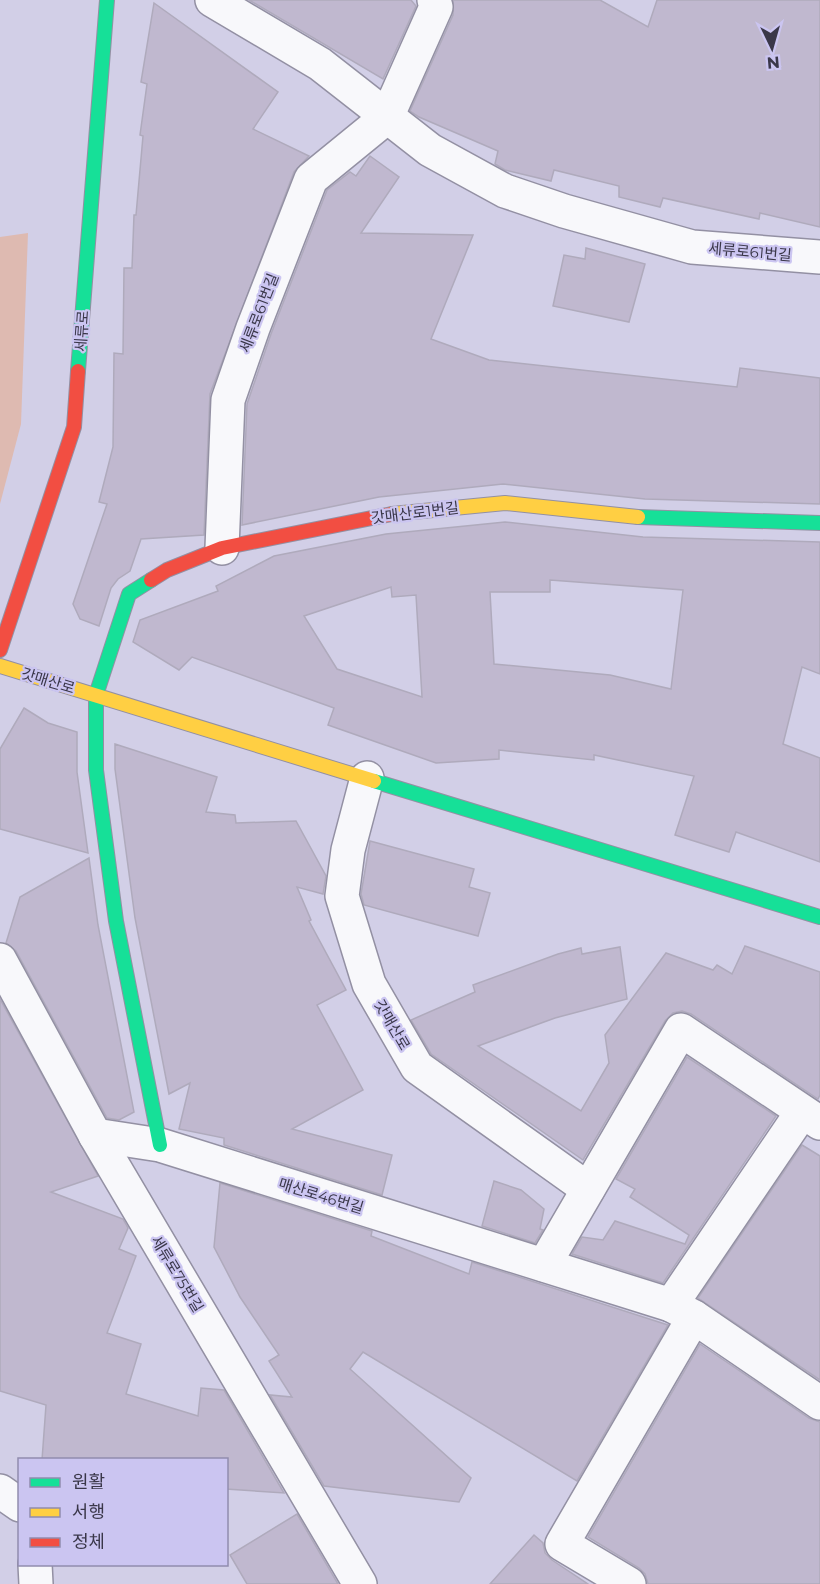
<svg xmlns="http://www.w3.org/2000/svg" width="820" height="1584" font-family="Montserrat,'Noto Sans KR',sans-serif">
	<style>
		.green { fill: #debab1 }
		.building { fill: #c0b8cf; stroke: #afaabc; stroke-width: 1.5; fill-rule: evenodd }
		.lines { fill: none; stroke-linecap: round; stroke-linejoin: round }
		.street-casing { stroke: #9390a3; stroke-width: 36 }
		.fast-casing { stroke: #9390a3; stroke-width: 16 }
		.slow-casing { stroke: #9390a3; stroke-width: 16 }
		.jam-casing { stroke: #9390a3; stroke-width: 16 }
		.street { stroke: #f8f8fb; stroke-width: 33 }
		.fast { stroke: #16e098; stroke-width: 14 }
		.slow { stroke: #ffcf43; stroke-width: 14 }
		.jam { stroke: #f24e42; stroke-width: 14 }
		.labels { text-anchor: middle; stroke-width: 4.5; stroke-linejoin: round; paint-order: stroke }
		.street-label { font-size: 15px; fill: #3a3749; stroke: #cbc5f1 }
	</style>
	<rect width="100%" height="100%" fill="#d2cfe7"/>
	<path class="green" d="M 28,233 L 21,424 L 0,504 L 0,237 Z"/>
	<g class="building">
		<path d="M 249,0 L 411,0 L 416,6 L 383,79 Z"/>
		<path d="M 453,0 L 600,0 L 648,27 L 657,0 L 820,0 L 820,227 L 760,213 L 759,219 L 663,198 L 660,207 L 619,197 L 619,186 L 554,170 L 551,181 L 505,170 L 495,164 L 498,151 L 419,117 L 410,111 L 453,15 Z"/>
		<path d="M 154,3 L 278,92 L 253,129 L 309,156 L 294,172 L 210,394 L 204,535 L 141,539 L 130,571 L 118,579 L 111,588 L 99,626 L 80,619 L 73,604 L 107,504 L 99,502 L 113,447 L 114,353 L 123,354 L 124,268 L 132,268 L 134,215 L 136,215 L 143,136 L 140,135 L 147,84 L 141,82 Z"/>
		<path d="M 370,156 L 399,177 L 361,233 L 473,235 L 431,339 L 489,360 L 737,387 L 740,368 L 820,378 L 820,504 L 645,499 L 503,484 L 379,497 L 242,525 L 247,404 L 271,334 L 327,190 L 350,172 L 356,176 Z"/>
		<path d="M 586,248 L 645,264 L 629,322 L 553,306 L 564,255 L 585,259 Z"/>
		<path d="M 505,522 L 643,537 L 820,542 L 820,674 L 802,667 L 783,744 L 820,758 L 820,862 L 736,832 L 729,852 L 675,835 L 694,776 L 594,755 L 594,760 L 499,750 L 499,759 L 436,763 L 328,725 L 334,708 L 192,657 L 179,670 L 133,642 L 140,620 L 218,591 L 216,586 L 274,556 L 386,534 ZM 550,580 L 683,590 L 671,689 L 610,675 L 494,664 L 490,592 L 550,592 ZM 391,587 L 392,597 L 416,595 L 422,697 L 337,669 L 304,616 Z"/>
		<path d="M 24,708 L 48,723 L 77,732 L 77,772 L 88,853 L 0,829 L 0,749 Z"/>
		<path d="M 115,744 L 217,777 L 206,812 L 235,815 L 236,823 L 296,821 L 326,876 L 323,894 L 297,887 L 311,920 L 309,921 L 346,990 L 317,1005 L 363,1090 L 292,1129 L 392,1155 L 382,1195 L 224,1145 L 224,1138 L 179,1129 L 190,1083 L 169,1094 L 135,918 L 115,769 Z"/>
		<path d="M 370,841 L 474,869 L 469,887 L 490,893 L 478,936 L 364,905 L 361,894 Z"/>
		<path d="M 89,858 L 98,925 L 134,1112 L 119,1120 L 107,1118 L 16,951 L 6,943 L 20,897 Z"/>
		<path d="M 745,946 L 820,972 L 820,1095 L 818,1099 L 691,1014 L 682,1011 L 673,1013 L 665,1021 L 583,1160 L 431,1054 L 411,1020 L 475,992 L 473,985 L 558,954 L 581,948 L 582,954 L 620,947 L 627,999 L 555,1018 L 478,1046 L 581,1111 L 609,1063 L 605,1035 L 666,953 L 713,970 L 717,965 L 732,974 Z"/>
		<path d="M 0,999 L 98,1176 L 51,1192 L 123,1219 L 128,1228 L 119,1249 L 136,1256 L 107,1333 L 141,1344 L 126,1394 L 198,1416 L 201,1388 L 224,1390 L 284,1493 L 226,1489 L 226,1460 L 42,1460 L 46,1405 L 0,1391 Z"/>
		<path d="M 687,1057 L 776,1116 L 663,1283 L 572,1254 L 582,1237 L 603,1240 L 615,1221 L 685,1244 L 689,1235 L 630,1197 L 635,1189 L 616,1179 Z"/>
		<path d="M 802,1145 L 820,1156 L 820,1380 L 698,1298 Z"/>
		<path d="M 494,1181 L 521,1190 L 544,1209 L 540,1229 L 543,1230 L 535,1243 L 482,1226 Z"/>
		<path d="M 220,1183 L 372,1231 L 371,1236 L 469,1274 L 472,1262 L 668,1325 L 577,1481 L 363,1352 L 350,1369 L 471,1478 L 459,1502 L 324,1486 L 270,1395 L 292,1397 L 269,1361 L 279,1355 L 240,1297 L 214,1247 Z"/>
		<path d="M 700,1344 L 809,1418 L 820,1422 L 820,1584 L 648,1584 L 645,1574 L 639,1568 L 588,1537 Z"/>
		<path d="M 297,1514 L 338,1584 L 247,1584 L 230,1555 Z"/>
		<path d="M 534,1535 L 543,1543 L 545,1553 L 552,1560 L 588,1584 L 490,1584 Z"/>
	</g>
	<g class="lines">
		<defs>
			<g id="street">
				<path d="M 212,0 L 320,64 L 430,150 L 505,191 L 564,211 L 692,247 L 820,257"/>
				<path d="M 222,548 L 228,400 L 253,328 L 311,179 L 387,117 L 436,7 L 434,0"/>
				<path d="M 367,778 L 348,850 L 342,896 L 369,984 L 417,1067 L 588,1189"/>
				<path d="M 0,960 L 95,1135 L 360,1584"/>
				<path d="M 95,1135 L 160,1145 L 671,1305 L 694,1317 L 820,1403"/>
				<path d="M 544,1265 L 681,1030 L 820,1123"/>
				<path d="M 671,1305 L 802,1112"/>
				<path d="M 0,1491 L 20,1505"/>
				<path d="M 35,1564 L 36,1584"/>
				<path d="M 629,1584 L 562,1544 L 694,1317"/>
			</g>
			<g id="fast">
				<path d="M 78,371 L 107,0"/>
				<path d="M 638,517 L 820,523"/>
				<path d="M 151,580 L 129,594 L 96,695 L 96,770 L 116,921 L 160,1145"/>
				<path d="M 374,781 L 820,917"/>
			</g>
			<g id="slow">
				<path d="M 392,514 L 505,503 L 638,517"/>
				<path d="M 0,666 L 374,781"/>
			</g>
			<g id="jam">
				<path d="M 151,580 L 167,570 L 222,548 L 392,514"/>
				<path d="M 0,650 L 74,427 L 78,371"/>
			</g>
		</defs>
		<use href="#street" class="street-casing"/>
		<use href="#fast" class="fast-casing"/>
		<use href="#slow" class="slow-casing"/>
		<use href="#jam" class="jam-casing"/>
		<use href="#street" class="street"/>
		<use href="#fast" class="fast"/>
		<use href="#slow" class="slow"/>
		<use href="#jam" class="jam"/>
	</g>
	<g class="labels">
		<g class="street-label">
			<text transform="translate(750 252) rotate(5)" y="5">세류로61번길</text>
			<text transform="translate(259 313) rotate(-69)" y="5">세류로61번길</text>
			<text transform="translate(82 331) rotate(-86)" y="5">세류로</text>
			<text transform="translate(415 513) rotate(-7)" y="5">갓매산로1번길</text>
			<text transform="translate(48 681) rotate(17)" y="5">갓매산로</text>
			<text transform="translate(392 1025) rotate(60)" y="5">갓매산로</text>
			<text transform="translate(321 1196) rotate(17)" y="5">매산로46번길</text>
			<text transform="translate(177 1274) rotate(59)" y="5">세류로75번길</text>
		</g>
	</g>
	<rect x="18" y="1458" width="210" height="108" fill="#cbc5f1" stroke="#918cae" stroke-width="1.5"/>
	<rect x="30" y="1478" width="30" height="9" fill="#16e098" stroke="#918cae" stroke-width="1.5"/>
	<text x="72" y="1488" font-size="18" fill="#3a3749">원활</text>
	<rect x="30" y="1508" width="30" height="9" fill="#ffcf43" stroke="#918cae" stroke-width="1.5"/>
	<text x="72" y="1518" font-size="18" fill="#3a3749">서행</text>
	<rect x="30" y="1538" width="30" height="9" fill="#f24e42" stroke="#918cae" stroke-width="1.5"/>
	<text x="72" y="1548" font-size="18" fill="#3a3749">정체</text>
	<g transform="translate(772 48) rotate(175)" stroke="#cbc5f1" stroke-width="4.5" paint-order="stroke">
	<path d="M0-4.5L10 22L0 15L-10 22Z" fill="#3a3749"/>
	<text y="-9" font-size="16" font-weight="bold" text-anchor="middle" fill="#3a3749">N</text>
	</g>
</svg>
